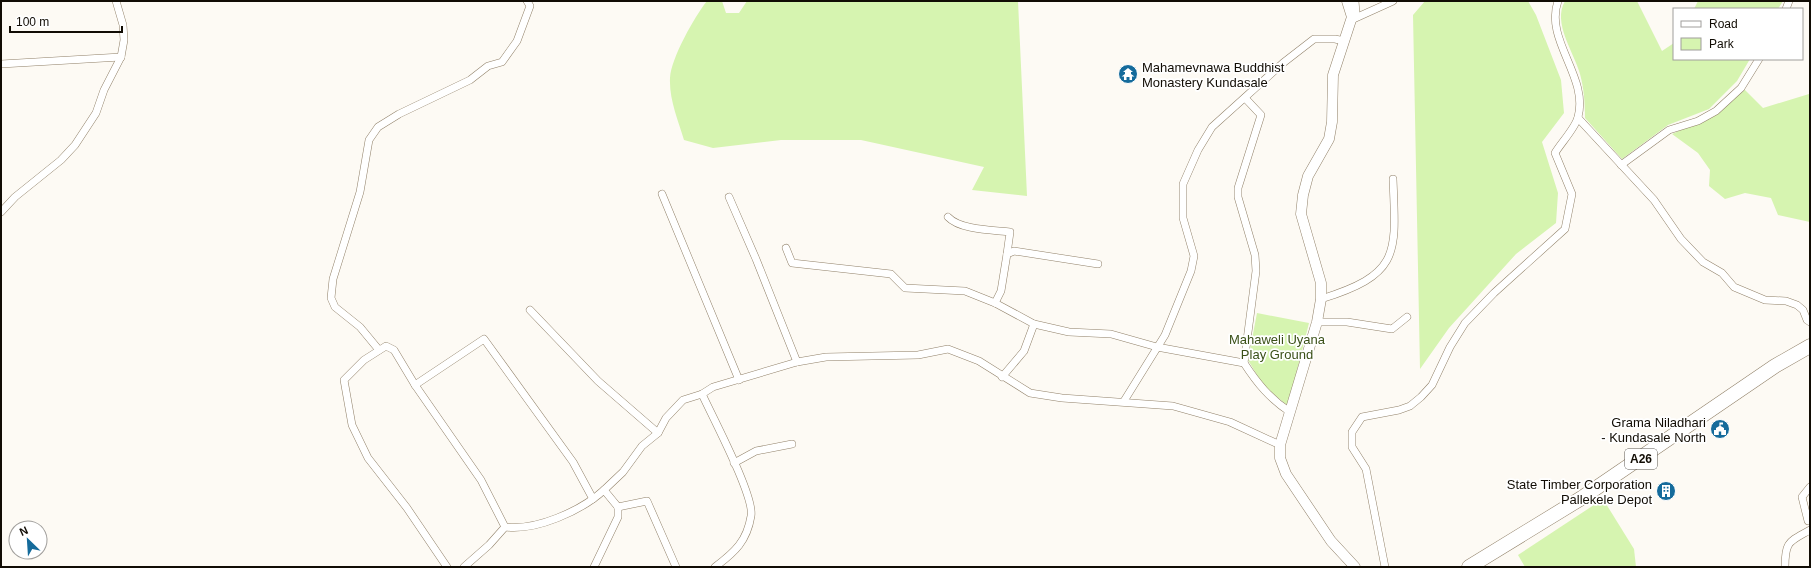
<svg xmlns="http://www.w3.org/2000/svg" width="1811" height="568" font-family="Helvetica,sans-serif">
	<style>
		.green { fill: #d6f4b0 }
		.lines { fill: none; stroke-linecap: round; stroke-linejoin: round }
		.street-casing { stroke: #918169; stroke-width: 8 }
		.secondary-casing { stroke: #918169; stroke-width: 11 }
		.highway-casing { stroke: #918169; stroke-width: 15 }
		.street { stroke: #fff; stroke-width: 7 }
		.secondary { stroke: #fff; stroke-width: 10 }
		.highway { stroke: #fff; stroke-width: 14 }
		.labels { text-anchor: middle; stroke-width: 3.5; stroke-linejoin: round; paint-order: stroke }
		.shield { fill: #fff; stroke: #58554f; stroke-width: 1 }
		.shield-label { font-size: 12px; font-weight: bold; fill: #110c04 }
		.poi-label { font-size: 13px; fill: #110c04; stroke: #fff; text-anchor: end }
		.park-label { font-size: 13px; fill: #3a5017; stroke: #fff }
	</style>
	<rect width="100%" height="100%" fill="#fdfaf4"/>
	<g class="green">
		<path d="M 707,1 L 722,1 L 726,13 L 739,13 L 747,1 L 1018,1 L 1027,196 L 972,190 L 984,167 L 861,140 L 781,140 L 713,148 L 684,140 C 678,120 669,99 670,78 C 671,58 695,16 707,1 Z"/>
		<path d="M 1425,1 L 1528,1 L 1536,15 L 1561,80 L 1564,113 L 1542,142 L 1558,193 L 1556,223 L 1516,254 L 1449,328 L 1420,369 L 1413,15 Z"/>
		<path d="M 1565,1 L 1637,1 L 1662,51 L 1674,43 L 1674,59 L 1750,59 L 1737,81 L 1709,109 L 1668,125 L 1622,159 L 1585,118 C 1585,103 1584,89 1580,74 C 1574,52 1552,23 1565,1 Z"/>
		<path d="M 1698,1 L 1783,1 L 1778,9 L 1694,9 Z"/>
		<path d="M 1744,89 L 1763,108 L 1809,94 L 1810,92 L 1810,222 L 1778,215 L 1771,198 L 1745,193 L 1725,199 L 1709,186 L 1710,170 L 1698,153 L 1672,134 L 1718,113 Z"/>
		<path d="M 1257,313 L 1309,323 L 1288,406 L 1263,385 L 1248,360 Z"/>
		<path d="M 1603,499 L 1634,549 L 1636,567 L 1525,567 L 1518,555 Z"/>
	</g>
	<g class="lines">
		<defs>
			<g id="street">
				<path d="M 1786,9 L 1789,1"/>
				<path d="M 1352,17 L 1356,13 L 1355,1"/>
				<path d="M 1351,20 L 1393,1"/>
				<path d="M 1,64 L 121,57"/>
				<path d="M 1578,118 L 1654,200 L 1681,239 L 1703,262 L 1722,273 L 1734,287 L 1765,300 L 1786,301 L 1797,305 L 1803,310 L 1807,320 L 1810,322"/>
				<path d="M 1621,165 L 1669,130 L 1698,121 L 1716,111 L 1741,88 L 1759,59"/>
				<path d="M 662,194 L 739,380"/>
				<path d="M 729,197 L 756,259 L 797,362"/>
				<path d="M 1,212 L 15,197 L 61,160 L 75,145 L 96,113 L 104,90 L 121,57 L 124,40 L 123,25 L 116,1"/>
				<path d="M 948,217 C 960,230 993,230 1010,232 L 1007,254"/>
				<path d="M 786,248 L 792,263 L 891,274 L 905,288 L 965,291 L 995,303 L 1034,324 L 1069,332 L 1111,334 L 1157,347 L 1244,363 C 1257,383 1270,399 1290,412"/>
				<path d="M 1321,299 C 1401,274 1396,254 1393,179"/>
				<path d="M 995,303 L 1001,291 L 1007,254 L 1014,251 L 1098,264"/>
				<path d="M 530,310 L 598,381 L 658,433"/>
				<path d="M 1317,322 L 1347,322 L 1392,329 L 1407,317"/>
				<path d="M 379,350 L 360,327 L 335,307 L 331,298 L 333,279 L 360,192 L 369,140 L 378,127 L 399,114 L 470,80 L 488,66 L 502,62 L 517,41 L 530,6 L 527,1"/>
				<path d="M 1244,363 L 1256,271 L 1255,255 L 1238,197 L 1238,188 L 1261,115 L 1245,98"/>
				<path d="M 1002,377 L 1024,351 L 1034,324"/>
				<path d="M 415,385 L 484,339 L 573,462 L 593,499"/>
				<path d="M 702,394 C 712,416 755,497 751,516 C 747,541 735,552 715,567"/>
				<path d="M 1124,401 L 1165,335 L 1191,271 L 1194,256 L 1183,218 L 1183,184 L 1198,150 L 1212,127 L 1283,63 L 1314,39 L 1335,39 L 1344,41"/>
				<path d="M 734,463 L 756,451 L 792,444"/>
				<path d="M 1810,487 L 1802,497 L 1808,521 L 1810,521"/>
				<path d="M 604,490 L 623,472 L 642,446 L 658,433 L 666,418 L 683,400 L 702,394 L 713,387 L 797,362 L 826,357 L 918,355 L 948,349 L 979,361 L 1030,393 L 1062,398 L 1173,406 L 1230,422 L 1280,445"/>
				<path d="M 618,507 L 647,501 L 676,567"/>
				<path d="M 447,567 L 407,508 L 368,458 L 352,425 L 344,380 L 364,360 L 386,346 L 394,350 L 415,385 L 481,480 L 505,527"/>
				<path d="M 464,567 L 489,545 L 505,527 C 536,531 581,511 604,490 L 618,507"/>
				<path d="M 594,567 L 618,517 L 618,507"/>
				<path d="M 1385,567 L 1366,469 L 1352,447 L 1352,432 L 1362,417 L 1399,410 L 1410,406 L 1421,397 L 1432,385 L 1450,347 L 1465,323 L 1494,293 L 1565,229 L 1572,194 L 1555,153 C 1561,143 1576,127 1578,117 C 1589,77 1544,40 1558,1"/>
				<path d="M 1785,567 C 1785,541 1789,542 1810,530"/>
			</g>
			<path id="secondary" d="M 1347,1 L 1352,17 L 1333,75 L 1332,122 L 1329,139 L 1308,176 L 1303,195 L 1301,214 L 1321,283 L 1321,299 L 1317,322 L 1280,445 L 1280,458 L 1286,474 L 1331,541 L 1355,567"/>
			<path id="highway" d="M 1469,567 L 1580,499 L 1775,366 L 1810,346"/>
		</defs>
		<use href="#street" class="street-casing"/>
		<use href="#secondary" class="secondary-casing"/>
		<use href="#highway" class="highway-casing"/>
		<use href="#street" class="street"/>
		<use href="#secondary" class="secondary"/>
		<use href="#highway" class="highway"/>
	</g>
	<defs>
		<symbol id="temple-disc" viewBox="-11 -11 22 22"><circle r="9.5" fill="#156b9b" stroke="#fff"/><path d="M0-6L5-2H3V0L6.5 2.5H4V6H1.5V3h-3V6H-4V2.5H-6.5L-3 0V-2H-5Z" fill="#fff"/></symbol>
		<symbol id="civic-disc" viewBox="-11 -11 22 22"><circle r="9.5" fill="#156b9b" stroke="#fff"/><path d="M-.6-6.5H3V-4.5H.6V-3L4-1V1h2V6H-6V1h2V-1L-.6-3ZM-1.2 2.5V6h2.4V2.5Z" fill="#fff"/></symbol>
		<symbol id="building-disc" viewBox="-11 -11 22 22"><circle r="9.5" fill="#156b9b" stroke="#fff"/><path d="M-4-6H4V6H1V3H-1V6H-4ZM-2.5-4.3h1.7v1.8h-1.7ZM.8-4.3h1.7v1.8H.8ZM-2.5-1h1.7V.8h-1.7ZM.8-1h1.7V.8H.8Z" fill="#fff"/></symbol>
	</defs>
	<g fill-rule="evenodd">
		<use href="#temple-disc" x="1117" y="63" width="22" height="22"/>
		<use href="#civic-disc" x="1709" y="418" width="22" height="22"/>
		<use href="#building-disc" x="1655" y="480" width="22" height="22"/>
	</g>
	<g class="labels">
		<rect class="shield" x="1625" y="449" width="32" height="20" rx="3"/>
		<g class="shield-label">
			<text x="1641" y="463">A26</text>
		</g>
		<g class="poi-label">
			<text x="1142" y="72" text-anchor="start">Mahamevnawa Buddhist<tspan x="1142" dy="15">Monastery Kundasale</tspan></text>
			<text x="1706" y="427">Grama Niladhari<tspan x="1706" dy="15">- Kundasale North</tspan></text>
			<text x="1652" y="489">State Timber Corporation<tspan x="1652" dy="15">Pallekele Depot</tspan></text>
		</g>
		<g class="park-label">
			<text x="1277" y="344">Mahaweli Uyana<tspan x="1277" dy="15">Play Ground</tspan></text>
		</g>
	</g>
	<rect width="1811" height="568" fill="none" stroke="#110c04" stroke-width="4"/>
	<rect x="1673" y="8" width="130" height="52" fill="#ffffff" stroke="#a09e9b"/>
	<rect x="1681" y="21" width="20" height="6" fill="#ffffff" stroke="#a09e9b"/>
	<text x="1709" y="28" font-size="12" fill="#110c04">Road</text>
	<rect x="1681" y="38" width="20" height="12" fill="#d6f4b0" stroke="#a09e9b"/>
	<text x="1709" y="48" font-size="12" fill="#110c04">Park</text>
	<g transform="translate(28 540) rotate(335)"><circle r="19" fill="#ffffff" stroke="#a09e9b"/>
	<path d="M0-3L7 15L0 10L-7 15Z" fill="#156b9b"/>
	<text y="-6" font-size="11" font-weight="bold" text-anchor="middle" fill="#110c04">N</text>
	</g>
	<path d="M10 26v6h112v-6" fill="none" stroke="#110c04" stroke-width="2"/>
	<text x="16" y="26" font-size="12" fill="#110c04" stroke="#ffffff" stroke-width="3" paint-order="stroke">100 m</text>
</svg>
